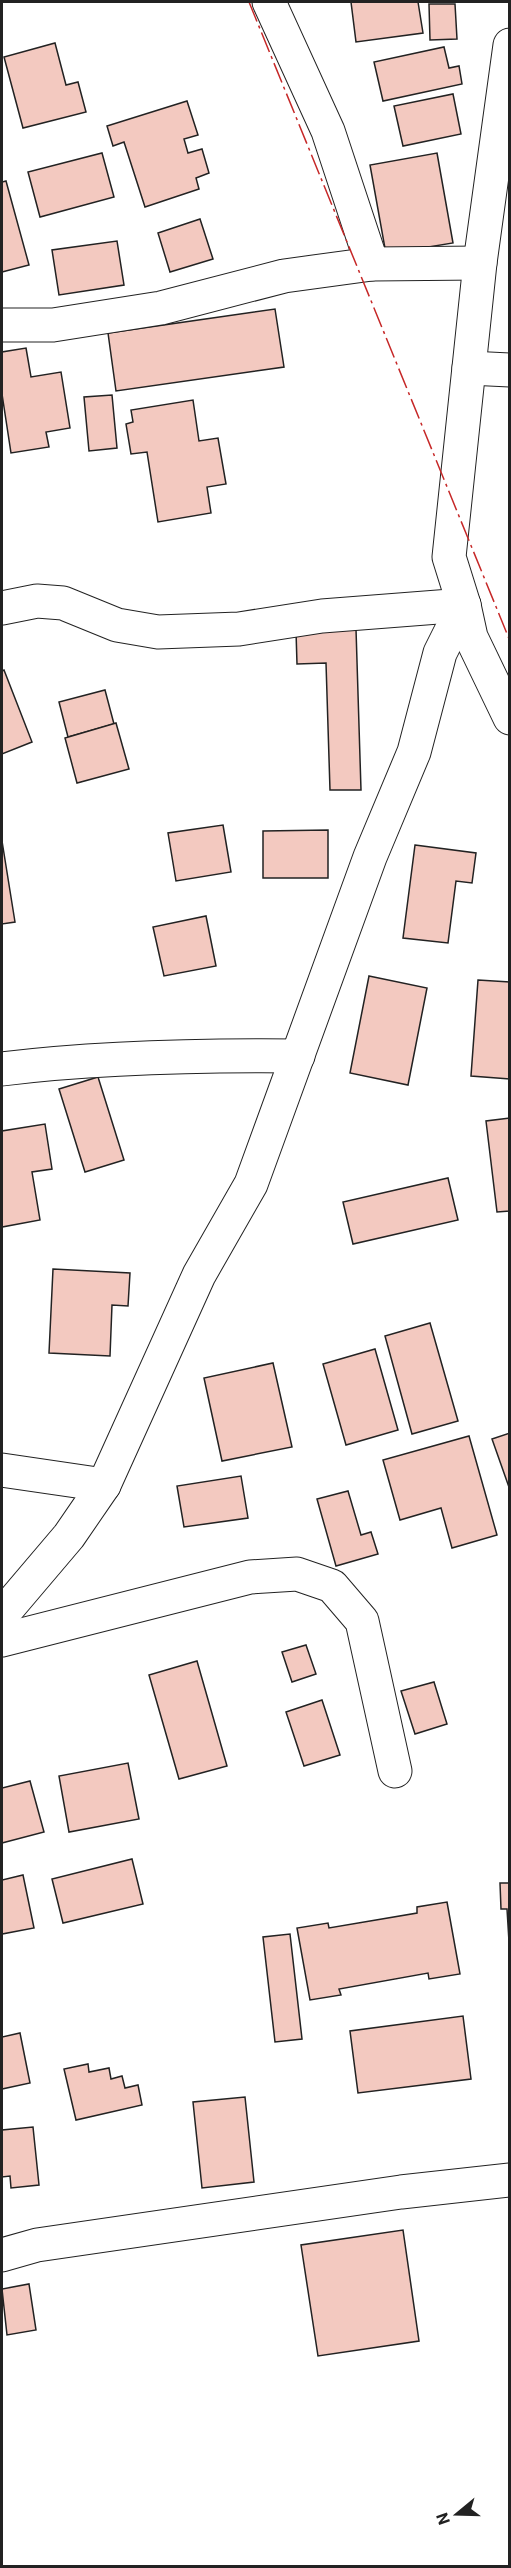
<svg xmlns="http://www.w3.org/2000/svg" width="511" height="2568" font-family="Roboto,sans-serif">
	<style>
		.building { fill: #f3c9c0; stroke: #222; stroke-width: 1.5 }
		.lines { fill: none; stroke-linecap: round; stroke-linejoin: round }
		.street-casing { stroke: #222; stroke-width: 35 }
		.street { stroke: #fff; stroke-width: 33 }
		.power { stroke: #c62828; stroke-width: 1.5; stroke-dasharray: 21 4.5 3 4.5; stroke-linecap: butt }
	</style>
	<rect width="100%" height="100%" fill="#fff"/>
	<g class="building">
		<path d="M 351,2 L 418,2 L 423,33 L 356,42 Z"/>
		<path d="M 429,4 L 455,4 L 457,39 L 430,40 Z"/>
		<path d="M 55,43 L 66,85 L 78,82 L 86,112 L 23,128 L 4,57 Z"/>
		<path d="M 444,47 L 449,68 L 459,66 L 462,84 L 383,101 L 374,62 Z"/>
		<path d="M 453,94 L 461,134 L 403,146 L 394,106 Z"/>
		<path d="M 187,101 L 198,135 L 184,139 L 188,153 L 202,149 L 209,173 L 196,178 L 199,189 L 145,207 L 124,142 L 113,146 L 107,126 Z"/>
		<path d="M 102,153 L 114,197 L 40,217 L 28,172 Z"/>
		<path d="M 437,153 L 453,243 L 386,254 L 370,165 Z"/>
		<path d="M 6,181 L 29,265 L 2,272 L 2,182 Z"/>
		<path d="M 200,219 L 213,259 L 170,272 L 158,233 Z"/>
		<path d="M 117,241 L 124,285 L 59,295 L 52,250 Z"/>
		<path d="M 275,309 L 284,367 L 116,391 L 108,333 Z"/>
		<path d="M 26,348 L 31,377 L 61,372 L 70,428 L 46,432 L 49,447 L 11,453 L 2,394 L 2,352 Z"/>
		<path d="M 112,395 L 117,448 L 89,451 L 84,397 Z"/>
		<path d="M 193,400 L 199,441 L 218,438 L 226,484 L 207,487 L 211,513 L 158,522 L 147,452 L 131,454 L 126,424 L 133,422 L 131,410 Z"/>
		<path d="M 356,629 L 361,790 L 330,790 L 326,663 L 297,664 L 296,631 Z"/>
		<path d="M 4,670 L 32,742 L 2,754 L 2,671 Z"/>
		<path d="M 105,690 L 114,724 L 68,737 L 59,702 Z"/>
		<path d="M 116,723 L 129,769 L 77,783 L 65,738 Z"/>
		<path d="M 223,825 L 231,872 L 176,881 L 168,833 Z"/>
		<path d="M 328,830 L 328,878 L 263,878 L 263,831 Z"/>
		<path d="M 2,841 L 15,922 L 2,924 Z"/>
		<path d="M 415,845 L 476,853 L 472,883 L 456,881 L 448,943 L 403,938 Z"/>
		<path d="M 206,916 L 216,966 L 164,976 L 153,927 Z"/>
		<path d="M 369,976 L 427,988 L 408,1085 L 350,1073 Z"/>
		<path d="M 478,980 L 510,982 L 510,1079 L 471,1076 Z"/>
		<path d="M 98,1077 L 124,1160 L 85,1172 L 59,1089 Z"/>
		<path d="M 510,1118 L 510,1211 L 497,1212 L 486,1121 Z"/>
		<path d="M 45,1124 L 52,1169 L 32,1172 L 40,1220 L 2,1227 L 2,1131 Z"/>
		<path d="M 448,1178 L 458,1220 L 353,1244 L 343,1202 Z"/>
		<path d="M 53,1269 L 130,1273 L 128,1306 L 112,1305 L 110,1356 L 49,1353 Z"/>
		<path d="M 430,1323 L 458,1421 L 412,1434 L 385,1336 Z"/>
		<path d="M 375,1349 L 398,1430 L 346,1445 L 323,1364 Z"/>
		<path d="M 273,1363 L 292,1447 L 222,1461 L 204,1378 Z"/>
		<path d="M 510,1433 L 510,1490 L 492,1439 Z"/>
		<path d="M 469,1436 L 497,1535 L 452,1548 L 441,1508 L 400,1520 L 383,1460 Z"/>
		<path d="M 241,1476 L 248,1518 L 184,1527 L 177,1486 Z"/>
		<path d="M 348,1491 L 361,1535 L 371,1532 L 378,1554 L 336,1566 L 317,1499 Z"/>
		<path d="M 306,1645 L 316,1674 L 292,1682 L 282,1652 Z"/>
		<path d="M 197,1661 L 227,1766 L 179,1779 L 149,1675 Z"/>
		<path d="M 434,1682 L 447,1724 L 415,1734 L 401,1691 Z"/>
		<path d="M 322,1700 L 340,1755 L 304,1766 L 286,1712 Z"/>
		<path d="M 128,1763 L 139,1819 L 69,1832 L 59,1776 Z"/>
		<path d="M 30,1781 L 44,1832 L 2,1843 L 2,1788 Z"/>
		<path d="M 132,1859 L 143,1904 L 63,1923 L 52,1879 Z"/>
		<path d="M 23,1875 L 34,1928 L 2,1934 L 2,1880 Z"/>
		<path d="M 500,1883 L 510,1883 L 510,1958 L 507,1909 L 501,1909 Z"/>
		<path d="M 447,1902 L 460,1974 L 429,1979 L 428,1973 L 339,1989 L 341,1995 L 310,2000 L 297,1928 L 328,1923 L 329,1928 L 417,1913 L 417,1907 Z"/>
		<path d="M 290,1934 L 302,2039 L 275,2042 L 263,1937 Z"/>
		<path d="M 463,2016 L 471,2079 L 358,2093 L 350,2031 Z"/>
		<path d="M 20,2033 L 30,2083 L 2,2089 L 2,2037 Z"/>
		<path d="M 88,2064 L 89,2072 L 109,2068 L 111,2079 L 122,2076 L 125,2088 L 138,2085 L 142,2105 L 76,2120 L 64,2069 Z"/>
		<path d="M 245,2097 L 254,2182 L 202,2188 L 193,2102 Z"/>
		<path d="M 33,2127 L 39,2185 L 11,2188 L 10,2176 L 2,2177 L 2,2130 Z"/>
		<path d="M 403,2230 L 419,2341 L 318,2356 L 301,2245 Z"/>
		<path d="M 29,2284 L 36,2330 L 7,2335 L 2,2289 Z"/>
	</g>
	<g class="lines">
		<defs>
			<g id="street">
				<path d="M 269,2 L 328,131 L 372,264 L 480,263"/>
				<path d="M 510,45 L 480,263 L 449,557 L 464,605 L 471,637 L 510,718"/>
				<path d="M 2,325 L 53,325 L 161,308 L 284,276 L 372,264"/>
				<path d="M 469,368 L 510,370"/>
				<path d="M 2,608 L 37,601 L 63,603 L 117,625 L 158,632 L 239,629 L 322,616 L 464,605"/>
				<path d="M 2,1069 C 100,1057 198,1055 298,1056"/>
				<path d="M 2,1470 L 104,1485"/>
				<path d="M 2,1615 L 69,1536 L 104,1485 L 199,1275 L 251,1184 L 370,857 L 414,752 L 440,653 L 464,605"/>
				<path d="M 2,1640 L 250,1577 L 297,1574 L 332,1586 L 362,1621 L 395,1771"/>
				<path d="M 2,2255 L 37,2245 L 401,2192 L 510,2180"/>
			</g>
		</defs>
		<use href="#street" class="street-casing"/>
		<use href="#street" class="street"/>
		<path class="power" d="M 249,2 L 510,641"/>
	</g>
	<rect width="511" height="2568" fill="none" stroke="#222222" stroke-width="6"/>
	<g transform="translate(457 2514) rotate(251)" stroke="#ffffff" stroke-width="4.5" paint-order="stroke">
	<path d="M0-4.5L10 22L0 15L-10 22Z" fill="#222222"/>
	<text y="-9" font-size="16" font-weight="bold" text-anchor="middle" fill="#222222">N</text>
	</g>
</svg>
